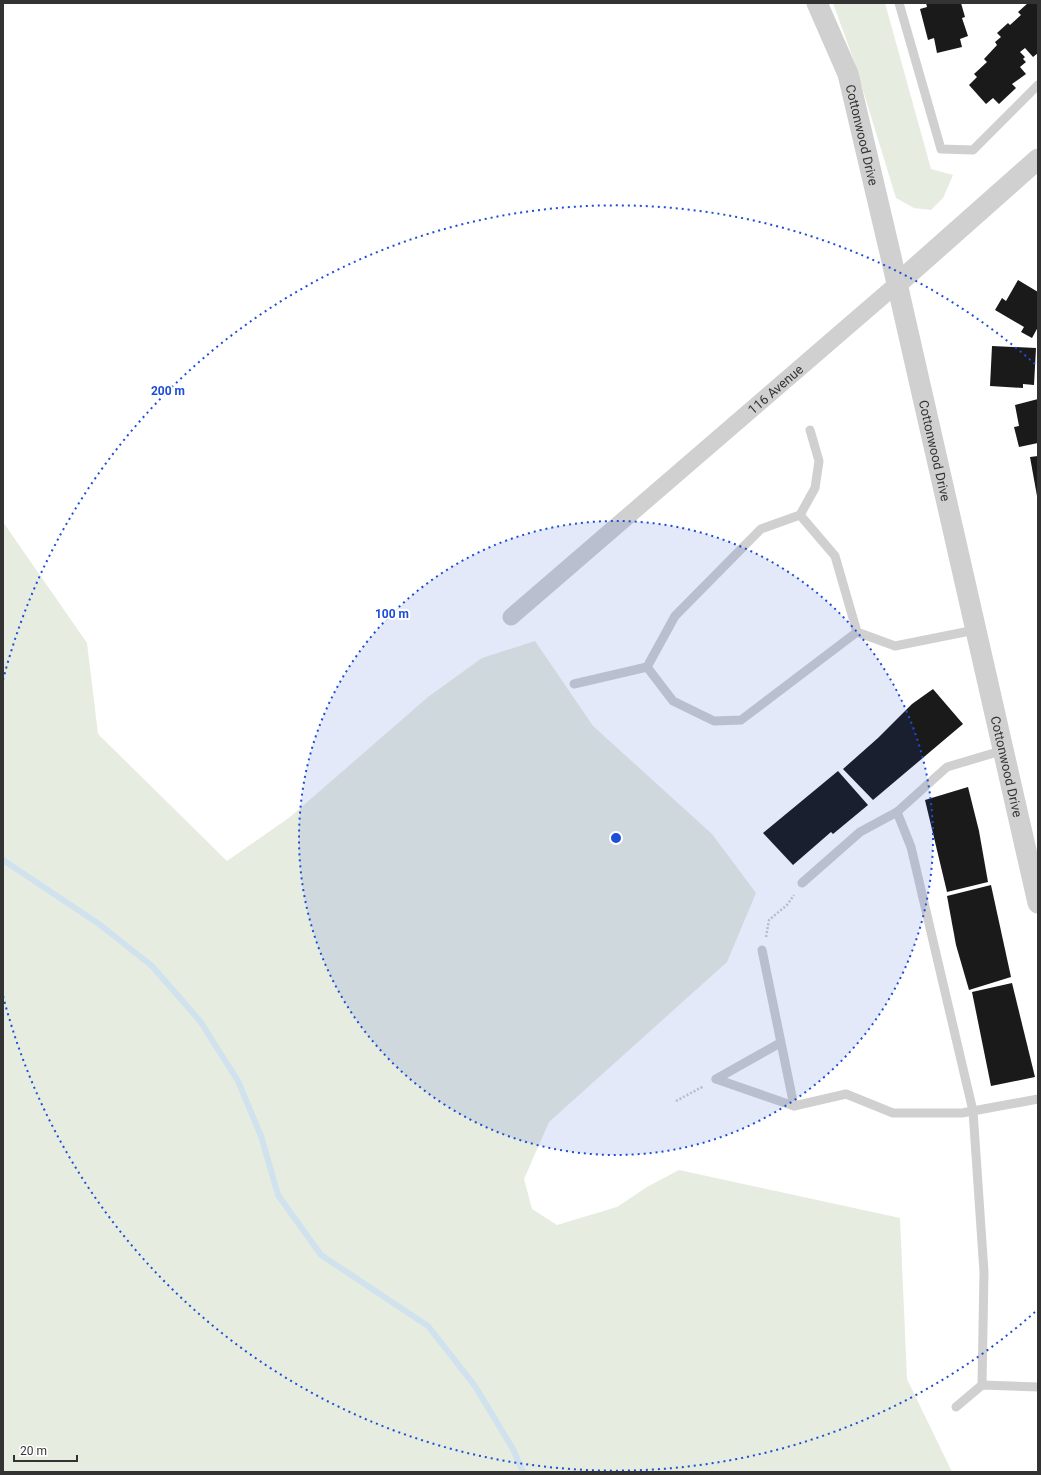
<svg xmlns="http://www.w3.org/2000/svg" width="1041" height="1475" font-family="Roboto,sans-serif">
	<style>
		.green { fill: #e6ecdf }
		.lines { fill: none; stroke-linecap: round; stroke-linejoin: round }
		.stream { stroke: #cfe2ee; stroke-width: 6 }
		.building { fill: #1a1a1a }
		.path { stroke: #cdcdcd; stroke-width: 2.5; stroke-dasharray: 2 2; stroke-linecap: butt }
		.service { stroke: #d0d0d0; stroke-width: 9 }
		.minor { stroke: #d0d0d0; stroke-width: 17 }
		.tertiary { stroke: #d0d0d0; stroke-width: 21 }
		.ring { fill: none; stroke: #1d4ed8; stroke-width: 2; stroke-dasharray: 2 4 }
		.labels { text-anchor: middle; stroke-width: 4; stroke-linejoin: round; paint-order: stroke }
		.street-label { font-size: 13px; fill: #333; stroke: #fff }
		.centre { fill: #1d4ed8; stroke: #fff; stroke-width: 2 }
		.ring-label { font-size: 12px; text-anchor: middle; font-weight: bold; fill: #1d4ed8; stroke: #fff; stroke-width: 4; stroke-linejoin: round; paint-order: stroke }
	</style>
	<rect width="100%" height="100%" fill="#fff"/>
	<g class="green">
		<path d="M 833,3 L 885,3 L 931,169 L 953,175 L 943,198 L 931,210 L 914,208 L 896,198 L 854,61 Z"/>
		<path d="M 3,522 L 87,643 L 98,734 L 227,861 L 290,817 L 428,697 L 482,658 L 535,641 L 593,726 L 712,834 L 756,893 L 727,962 L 549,1122 L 524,1179 L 532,1209 L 557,1225 L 617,1207 L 647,1187 L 679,1170 L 900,1218 L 907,1379 L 952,1472 L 3,1472 Z"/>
	</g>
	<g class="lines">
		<path class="stream" d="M 3,860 L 99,924 L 152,966 L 200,1021 L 238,1081 L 261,1136 L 278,1195 L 321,1255 L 428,1326 L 475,1386 L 513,1449 L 523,1472"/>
	</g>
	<g class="building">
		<path d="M 926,3 L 961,3 L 965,17 L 962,18 L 968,36 L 960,39 L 962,47 L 937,53 L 934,38 L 928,40 L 920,9 L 927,7 Z"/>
		<path d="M 1028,3 L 1038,3 L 1038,53 L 1033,57 L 1025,48 L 1020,52 L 1025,57 L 1023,59 L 1026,62 L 1020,67 L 1026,74 L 1012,84 L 1016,88 L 999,104 L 993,98 L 986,104 L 969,85 L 977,77 L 974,74 L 987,62 L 984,59 L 997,45 L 995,42 L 1001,37 L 997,33 L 1008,23 L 1010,25 L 1021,15 L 1018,12 Z"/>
		<path d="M 1018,280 L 1038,292 L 1038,327 L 1032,338 L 1021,332 L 1024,327 L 995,310 L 1002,298 L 1006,301 Z"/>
		<path d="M 992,346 L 1036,348 L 1034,385 L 1023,384 L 1023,388 L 990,386 Z"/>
		<path d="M 1038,399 L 1038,443 L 1019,447 L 1014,427 L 1019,426 L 1015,405 Z"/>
		<path d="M 1038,456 L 1038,496 L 1037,496 L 1030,457 Z"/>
		<path d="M 933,689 L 963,724 L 873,800 L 843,769 L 878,738 L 912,704 Z"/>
		<path d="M 838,771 L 868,805 L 833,834 L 831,832 L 793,865 L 763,833 Z"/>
		<path d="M 968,787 L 979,831 L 988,882 L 947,892 L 925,800 Z"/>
		<path d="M 991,885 L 1011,977 L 969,990 L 956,945 L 947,896 Z"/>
		<path d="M 1012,983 L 1035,1077 L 991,1086 L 972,992 Z"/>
	</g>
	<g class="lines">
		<g class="path">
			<path d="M 766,937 L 769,920 L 787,905 L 794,895"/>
			<path d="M 676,1101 L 704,1086"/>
		</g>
		<g class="service">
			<path d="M 899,3 L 941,149 L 973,150 L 1038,85"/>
			<path d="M 800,515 L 835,556 L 857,632"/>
			<path d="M 857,632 L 895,646 L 975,630"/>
			<path d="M 647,667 L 673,701 L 714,721 L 741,720 L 857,632"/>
			<path d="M 574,684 L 647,667 L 675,616 L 761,529 L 800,515 L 815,488 L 819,461 L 810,430"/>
			<path d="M 897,812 L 911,847 L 973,1111 L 984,1272 L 982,1385"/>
			<path d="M 802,883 L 860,832 L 897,812 L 947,767 L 1004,750"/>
			<path d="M 762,950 L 794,1106 L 846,1094 L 893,1113 L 962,1113 L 1038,1099"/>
			<path d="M 716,1079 L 794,1106"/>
			<path d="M 716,1079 L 780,1043"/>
			<path d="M 956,1407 L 982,1385 L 1038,1387"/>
		</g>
		<path class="minor" id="s1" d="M 511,617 L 897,284"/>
		<g class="tertiary">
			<path id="s2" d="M 817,3 L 848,74 L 891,257 L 1038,903"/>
			<path d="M 897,284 L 1038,159"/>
		</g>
	</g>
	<circle cx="616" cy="838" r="317" fill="#1d4ed8" fill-opacity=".12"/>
	<g class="ring">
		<circle cx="616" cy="838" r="317"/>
		<path d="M1035 1312A633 633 0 0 1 3 996M3 680A633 633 0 0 1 1035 364"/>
	</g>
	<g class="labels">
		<g class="street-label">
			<text dy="5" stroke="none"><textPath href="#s2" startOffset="140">Cottonwood Drive</textPath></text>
			<text dy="5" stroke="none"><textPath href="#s1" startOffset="349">116 Avenue</textPath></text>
			<text dy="5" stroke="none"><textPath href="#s2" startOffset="464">Cottonwood Drive</textPath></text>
			<text dy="5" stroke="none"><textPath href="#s2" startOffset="788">Cottonwood Drive</textPath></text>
		</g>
	</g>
	<circle cx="616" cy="838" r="6" class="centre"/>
	<g class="ring-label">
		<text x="168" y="395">200 m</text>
		<text x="392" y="618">100 m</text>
	</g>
	<rect width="1041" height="1475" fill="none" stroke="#333333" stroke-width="8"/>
	<path d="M14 1455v6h63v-6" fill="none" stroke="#333333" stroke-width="2"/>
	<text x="20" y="1455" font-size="12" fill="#333333" stroke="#ffffff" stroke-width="3" paint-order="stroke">20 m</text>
</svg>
